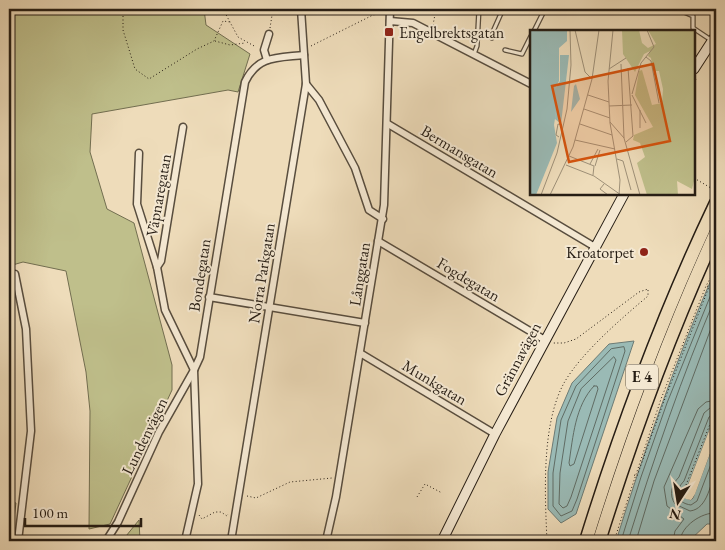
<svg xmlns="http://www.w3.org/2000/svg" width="725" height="550" font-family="'EB Garamond',serif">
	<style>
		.green { fill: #bfbf8b; stroke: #726e50 }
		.water { fill: #9abab5; stroke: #6c7b75 }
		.pier { fill: #eedcba }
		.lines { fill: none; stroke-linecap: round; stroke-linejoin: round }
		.shore { stroke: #606c64; stroke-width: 1 }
		.lane-casing { stroke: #584d3e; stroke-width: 5.5 }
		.street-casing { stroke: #584d3e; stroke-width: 9 }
		.secondary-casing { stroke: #261d14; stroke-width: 11 }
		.highway-casing { stroke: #261d14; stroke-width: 15 }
		.path { stroke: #261d14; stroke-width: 1; stroke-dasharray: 1 2.5; stroke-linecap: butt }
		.lane { stroke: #f4e8d2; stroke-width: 3 }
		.street { stroke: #f4e8d2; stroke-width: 6 }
		.secondary { stroke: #f4e8d2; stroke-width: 9 }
		.highway { stroke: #eedcba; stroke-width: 12 }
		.poi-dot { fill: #8f2418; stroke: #f4e8d2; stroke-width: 2 }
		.labels { text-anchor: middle; stroke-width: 4; stroke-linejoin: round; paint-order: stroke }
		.shield { fill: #f4e8d2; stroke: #645a4d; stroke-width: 1 }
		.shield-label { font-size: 15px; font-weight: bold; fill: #261d14 }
		.poi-label { font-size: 16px; fill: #261d14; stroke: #f4e8d2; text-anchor: start }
		.street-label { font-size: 16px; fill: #261d14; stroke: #f4e8d2 }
		.inset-road { fill: none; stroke: #9e9078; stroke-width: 1 }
		.view { fill: #d5530d; fill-opacity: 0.15; stroke: #d5530d; stroke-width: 2.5 }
		.inset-edge { fill: none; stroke: #261d14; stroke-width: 2.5 }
	</style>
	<rect width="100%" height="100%" fill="#eedcba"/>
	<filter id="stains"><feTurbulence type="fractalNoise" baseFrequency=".004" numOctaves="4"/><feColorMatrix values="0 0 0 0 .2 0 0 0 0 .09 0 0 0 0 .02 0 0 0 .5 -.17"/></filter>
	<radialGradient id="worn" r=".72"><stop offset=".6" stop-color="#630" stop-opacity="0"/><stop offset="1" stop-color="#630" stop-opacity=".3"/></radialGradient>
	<g class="green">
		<path d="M 9,9 L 204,9 L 206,25 L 250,54 L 238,92 L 228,90 L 92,114 L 90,152 L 107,209 L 134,223 L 172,365 L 172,390 L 110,524 L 89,529 L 90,411 L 86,372 L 66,271 L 23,262 L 9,266 Z"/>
		<path d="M 9,501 L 16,503 L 11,541 L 9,541 Z"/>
		<path d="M 139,520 L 140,541 L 122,541 Z"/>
	</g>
	<g class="water">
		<path d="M 716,275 L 716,413 L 688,485 L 682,491 L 683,497 L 691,500 L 693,498 L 716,437 L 716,541 L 706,541 L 714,534 L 714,524 L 707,524 L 689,541 L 616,541 C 644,452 674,365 711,280 Z"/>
		<path d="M 634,341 L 576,514 L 561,523 L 548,509 L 548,472 L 557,418 L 572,383 L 609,344 Z"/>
	</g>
	<path class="pier" d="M 716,413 L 716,420 L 690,486 L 685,492 L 687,497 L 690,497 L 693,494 L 716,435 L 716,437 L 695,494 L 691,500 L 686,499 L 683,497 L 682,491 L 688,485 Z"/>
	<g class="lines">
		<g class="shore">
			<path d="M 624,347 L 625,351 L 577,499 L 572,511 L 561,516 L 553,506 L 553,473 L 561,420 L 576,386 L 611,349 Z"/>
			<path d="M 614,357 L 616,360 L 571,497 L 567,506 L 563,508 L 559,504 L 560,473 L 568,421 L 581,389 Z"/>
			<path d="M 594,386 L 597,386 L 598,389 L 574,464 L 570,466 L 569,463 C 573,437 575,406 594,386 Z"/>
			<path d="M 716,407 L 710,408 L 704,413 L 679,477 C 671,485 669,495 675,504 L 690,511 C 708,509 711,482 716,467"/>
			<path d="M 716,413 L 709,417 L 684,481 C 674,491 676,503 691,505 L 697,501 L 716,451"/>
			<path d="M 621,541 L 641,477 L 667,403 L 716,282"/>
			<path d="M 628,541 C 654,458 682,376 716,296"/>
			<path d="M 636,541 L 654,481 L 716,315"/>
			<path d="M 673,541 L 675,531 L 684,519 L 667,506 L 664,487 L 698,409 L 706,402 L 716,400"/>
			<path d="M 680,541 C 681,526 702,512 716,513"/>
		</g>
		<defs>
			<g id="lane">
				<path d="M 677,9 L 693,16 L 693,28 L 711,40"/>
				<path d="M 534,31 L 545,9"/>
				<path d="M 492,38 L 491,36 L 503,9"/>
				<path d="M 505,50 L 522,54 L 531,36"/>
				<path d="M 474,54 L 477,46 L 479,9"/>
			</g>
			<g id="street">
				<path d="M 390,21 L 413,23 L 531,84"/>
				<path d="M 267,60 L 264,50 L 269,34"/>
				<path d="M 306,84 L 319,100 L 355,168 L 369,210 L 383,219"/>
				<path d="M 388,124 L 595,247"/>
				<path d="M 139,153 L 137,204 L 157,267 L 165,310 L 194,370"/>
				<path d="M 378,241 L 545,340"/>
				<path d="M 157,267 L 161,261 L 183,127"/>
				<path d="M 15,274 L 26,329 L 31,431 L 18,541"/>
				<path d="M 209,297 L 365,323"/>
				<path d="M 360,353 L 495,434"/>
				<path d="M 106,541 L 118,522 L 159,432 L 194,370"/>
				<path d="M 185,541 L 198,484 L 194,370 L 200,357 L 245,82 C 258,55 278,58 304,55"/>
				<path d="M 231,541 L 306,84 L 301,9"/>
				<path d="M 326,541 L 336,497 L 384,205 L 390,9"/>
			</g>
			<g id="secondary">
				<path d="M 694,69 L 716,35"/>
				<path d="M 442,541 L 495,434 L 624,194"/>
			</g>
			<g id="highway">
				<path d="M 586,541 C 622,425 664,312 716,203"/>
				<path d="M 599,541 C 632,436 670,332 716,232"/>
			</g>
		</defs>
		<use href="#lane" class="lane-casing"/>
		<use href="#street" class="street-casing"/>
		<use href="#secondary" class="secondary-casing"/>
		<use href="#highway" class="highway-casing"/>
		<g class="path">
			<path d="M 123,9 L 123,30 L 135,69 L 149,79 L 197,49 L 214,41 L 223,21 L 230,22"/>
			<path d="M 223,9 L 238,37 L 256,47"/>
			<path d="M 433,25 L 436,9"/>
			<path d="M 270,28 L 273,9"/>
			<path d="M 215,41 L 230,45 L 245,43"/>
			<path d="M 311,46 L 373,15 L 382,13"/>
			<path d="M 694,83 L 697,77"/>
			<path d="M 694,178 L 716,191"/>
			<path d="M 9,262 L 12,268"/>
			<path d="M 634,475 L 637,476 L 664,401 L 709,287 L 707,286"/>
			<path d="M 686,485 L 716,409"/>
			<path d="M 247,496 L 256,498 L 290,482 L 332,478"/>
			<path d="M 417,497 L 425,484 L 442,493"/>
			<path d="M 199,515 L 202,519 L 215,512 L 221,512 L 227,516 L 228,514"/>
			<path d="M 547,541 C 545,496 541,425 564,383 C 581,353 622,318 648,296 L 648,289 L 639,292 L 576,339 L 564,343 L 553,343"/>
			<path d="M 614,541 L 661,399 L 706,286 L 716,268"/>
		</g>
		<use href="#lane" class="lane"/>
		<use href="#street" class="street"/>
		<use href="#secondary" class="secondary"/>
		<use href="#highway" class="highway"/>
	</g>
	<g class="poi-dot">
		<rect x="384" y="27" width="10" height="10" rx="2.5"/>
		<circle cx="644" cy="252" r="5"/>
	</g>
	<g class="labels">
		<rect class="shield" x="626" y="364.5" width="32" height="25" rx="4"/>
		<g class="shield-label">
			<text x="642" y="382">E 4</text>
		</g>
		<g class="poi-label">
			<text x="399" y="38">Engelbrektsgatan</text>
			<text x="634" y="258" text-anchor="end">Kroatorpet</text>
		</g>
		<g class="street-label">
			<text transform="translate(460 151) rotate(31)" y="6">Bermansgatan</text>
			<text transform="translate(158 195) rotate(-80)" y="6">Väpnaregatan</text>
			<text transform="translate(261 273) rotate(-81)" y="6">Norra Parkgatan</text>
			<text transform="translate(359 274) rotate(-81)" y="6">Långgatan</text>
			<text transform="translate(199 275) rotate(-81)" y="6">Bondegatan</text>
			<text transform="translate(469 279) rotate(31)" y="6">Fogdegatan</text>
			<text transform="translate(517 359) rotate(-62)" y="6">Grännavägen</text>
			<text transform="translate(435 382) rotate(31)" y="6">Munkgatan</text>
			<text transform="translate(144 436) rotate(-64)" y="6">Lundenvägen</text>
		</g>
	</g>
	<g transform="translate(530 30)">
		<rect width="165" height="165" fill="#eedcba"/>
		<path d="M 92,0 L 109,0 L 112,13 L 118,18 L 126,14 L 118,0 L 165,0 L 165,147 L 162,159 L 147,151 L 148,165 L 117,165 L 107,133 L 115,127 L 110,113 L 103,110 L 104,105 L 123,97 L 105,65 L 109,41 L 112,40 L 122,75 L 132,73 L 133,59 L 129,41 L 123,41 L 121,28 L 118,26 L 120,21 L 114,24 L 105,42 L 93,24 Z" fill="#bfbf8b"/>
		<path d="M 0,0 L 37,0 L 37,11 L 29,18 L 29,51 L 25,59 L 30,51 L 30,25 L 39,25 L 31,94 L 25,89 L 29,62 L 24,95 L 27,113 L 6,165 L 0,165 ZM 46,54 L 50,69 L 41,82 L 44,56 Z" fill="#9abab5"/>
		<path class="inset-road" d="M 45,0 L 55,42 L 62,49M 83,0 L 78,51 L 80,93 L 90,150 L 89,165M 116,27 L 121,31 L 129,73M 91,34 L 94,108 L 110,165M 79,39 L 96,28M 102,64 L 111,33 L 124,17 L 117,0M 58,65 L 79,72M 102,65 L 116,93M 79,76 L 102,75M 54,79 L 80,88M 110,80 L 110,98M 80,92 L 94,108M 50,94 L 82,105M 29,107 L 26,105 L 28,94 L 32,95M 45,110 L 85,119M 96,112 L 103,106 L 98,38M 39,126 L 64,136 L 63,145M 87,129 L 93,131 L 101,160M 60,134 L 68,119M 36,135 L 64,146 L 91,165M 65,136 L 70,120M 74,154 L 70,159 L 78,165M 11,165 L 27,123 L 37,79 L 41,35 L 40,0M 20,165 L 43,117 L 62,49 L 69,0"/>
		<path class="view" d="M 123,34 L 140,111 L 39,132 L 22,56 Z"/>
		<rect width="165" height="165" class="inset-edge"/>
	</g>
	<rect width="725" height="550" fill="none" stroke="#eedcba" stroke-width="30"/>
	<rect x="10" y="10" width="705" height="530" fill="none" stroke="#261d14" stroke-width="2.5"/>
	<rect x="15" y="15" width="695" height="520" fill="none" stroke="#261d14"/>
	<g transform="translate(678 502) rotate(192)" stroke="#f4e8d2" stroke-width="4" paint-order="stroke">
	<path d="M0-4L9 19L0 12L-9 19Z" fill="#261d14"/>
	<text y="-8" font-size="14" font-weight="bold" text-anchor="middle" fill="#261d14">N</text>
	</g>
	<path d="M25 518v8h116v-8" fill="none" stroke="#261d14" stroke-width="2.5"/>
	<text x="32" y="518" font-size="15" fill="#261d14" stroke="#f4e8d2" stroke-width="4" paint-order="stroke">100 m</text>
	<rect width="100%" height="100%" filter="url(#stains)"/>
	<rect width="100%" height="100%" fill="url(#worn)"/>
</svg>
